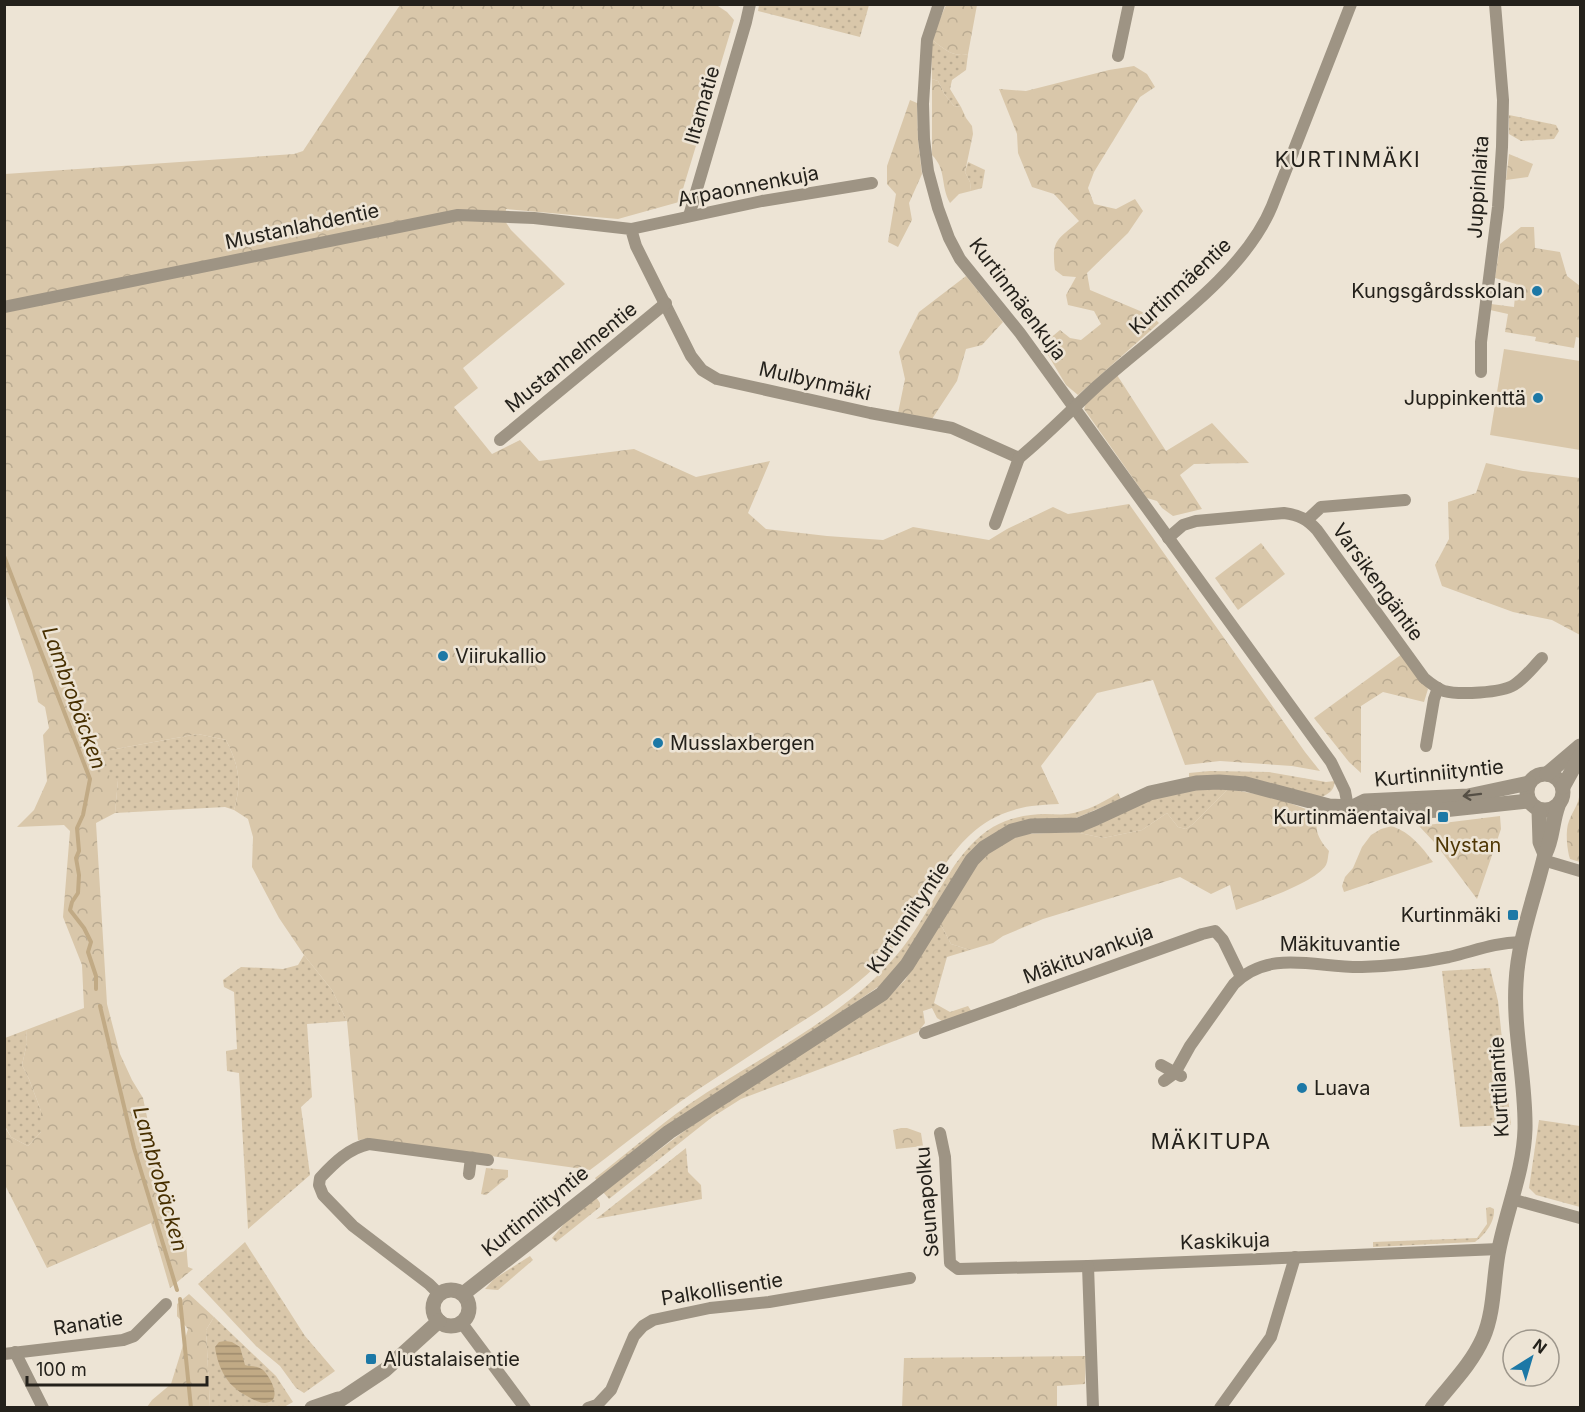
<svg xmlns="http://www.w3.org/2000/svg" width="1585" height="1412" font-family="Inter,sans-serif">
	<style>
		.grass { fill: url(#grass-dots) }
		.forest { fill: url(#forest-crowns) }
		.garden { fill: #d9c7aa }
		.water { fill: url(#water-rules) }
		.lines { fill: none; stroke-linecap: round; stroke-linejoin: round }
		.stream { stroke: #c1aa85; stroke-width: 4 }
		.minor { stroke: #9e9484; stroke-width: 12 }
		.tertiary { stroke: #9e9484; stroke-width: 15 }
		.oneway { stroke: #554f45 }
		.poi-dot { fill: #1c78a6; stroke: #ede4d5; stroke-width: 2 }
		.labels { text-anchor: middle; stroke-width: 5; stroke-linejoin: round; paint-order: stroke }
		.street-label { font-size: 20px; fill: #24211b; stroke: #ede4d5 }
		.poi-label { font-size: 20px; fill: #24211b; stroke: #ede4d5; text-anchor: end }
		.park-label { font-size: 20px; fill: #4e3604; stroke: #ede4d5 }
		.neighbourhood-label { font-size: 21px; letter-spacing: 1.5px; fill: #24211b; stroke: #ede4d5 }
		.water-label { font-size: 21px; font-style: italic; fill: #472f00; stroke: #ede4d5 }
	</style>
	<defs>
		<pattern id="grass-dots" width="8" height="8" patternUnits="userSpaceOnUse" patternTransform="scale(1.5)"><rect width="8" height="8" fill="#d9c7aa"/><path d="M2 2h.1M6 6h.1" fill="none" stroke="#baab92" stroke-width="1.8" stroke-linecap="round"/></pattern>
		<pattern id="forest-crowns" width="20" height="18" patternUnits="userSpaceOnUse" patternTransform="scale(1.5)"><rect width="20" height="18" fill="#d9c7aa"/><path d="M2 6a3 3 0 1 1 6 0M12 15a3 3 0 1 1 6 0" fill="none" stroke="#baab92"/></pattern>
		<pattern id="water-rules" width="6" height="5" patternUnits="userSpaceOnUse" patternTransform="scale(1.5)"><rect width="6" height="5" fill="#c1aa85"/><path d="M0 2.5h6" fill="none" stroke="#9d8a6c"/></pattern>
	</defs>
	<rect width="100%" height="100%" fill="#ede4d5"/>
	<g class="grass">
		<path d="M 759,5 L 759,4 L 869,5 L 860,37 L 758,11 Z"/>
		<path d="M 931,39 C 943,48 953,58 968,54 L 966,70 L 952,80 L 950,89 L 961,107 L 954,106 L 945,95 L 938,81 L 932,79 Z"/>
		<path d="M 1509,115 L 1556,125 L 1559,131 L 1554,139 L 1521,141 L 1509,134 Z"/>
		<path d="M 968,162 L 985,170 L 982,188 L 971,191 L 970,182 L 965,172 Z"/>
		<path d="M 198,734 L 226,740 C 239,766 242,782 234,810 L 225,807 L 115,813 L 118,780 L 94,775 L 99,752 Z"/>
		<path d="M 1210,771 L 1269,772 L 1326,782 L 1335,781 C 1334,790 1330,793 1322,797 L 1189,778 L 1189,773 Z"/>
		<path d="M 1200,789 L 1228,789 L 1193,824 L 1186,829 L 1178,827 L 1167,813 L 1142,830 L 1103,838 L 1075,832 L 1100,824 L 1127,809 L 1153,798 Z"/>
		<path d="M 1118,793 L 1121,799 L 1076,818 L 1027,820 L 888,980 L 597,1181 L 595,1178 C 626,1154 656,1128 688,1105 C 750,1063 818,1031 873,980 C 891,963 906,945 919,924 C 941,890 957,849 993,827 C 1008,818 1028,814 1045,814 C 1053,814 1061,815 1068,814 C 1087,811 1102,803 1118,793 Z"/>
		<path d="M 940,923 L 951,944 L 970,950 L 947,957 L 934,1003 L 950,1012 L 968,1006 L 972,1012 L 942,1021 L 937,1018 L 932,1008 L 923,1011 L 925,1023 L 918,1032 L 741,1099 L 711,1118 L 609,1199 L 603,1192 L 691,1126 L 890,995 L 905,980 Z"/>
		<path d="M 304,955 L 332,990 L 347,1021 L 307,1024 L 312,1097 L 301,1107 L 310,1175 L 248,1229 L 239,1073 L 227,1071 L 226,1051 L 237,1049 L 234,992 L 224,987 L 223,980 L 241,967 L 283,969 L 298,965 Z"/>
		<path d="M 1490,968 L 1498,1001 L 1511,1125 L 1460,1127 L 1442,971 Z"/>
		<path d="M 26,1030 L 27,1043 L 22,1065 L 29,1079 L 41,1111 L 41,1132 L 28,1146 L 11,1137 L 5,1126 L 5,1038 Z"/>
		<path d="M 1539,1120 L 1580,1126 L 1580,1207 L 1536,1195 L 1529,1188 Z"/>
		<path d="M 686,1148 L 688,1172 L 701,1185 L 702,1199 L 596,1219 Z"/>
		<path d="M 596,1197 L 600,1203 L 600,1207 L 556,1242 L 552,1238 L 570,1217 Z"/>
		<path d="M 1490,1207 L 1494,1209 C 1495,1222 1485,1235 1475,1242 L 1373,1247 L 1373,1242 L 1477,1238 L 1487,1224 L 1486,1208 Z"/>
		<path d="M 245,1242 L 305,1336 L 335,1371 L 304,1393 L 296,1388 L 280,1366 L 256,1346 L 198,1284 Z"/>
		<path d="M 530,1256 L 533,1260 L 498,1290 L 485,1289 L 494,1279 Z"/>
		<path d="M 214,1317 L 276,1376 L 293,1402 L 284,1407 L 210,1407 L 206,1330 Z"/>
	</g>
	<g class="forest">
		<path d="M 715,4 L 727,12 L 734,20 L 679,202 L 618,219 L 506,209 L 505,221 L 511,230 L 565,284 L 463,368 L 478,388 L 454,407 L 492,454 L 520,440 L 539,461 L 634,449 L 696,477 L 770,461 L 748,513 L 766,529 L 827,536 L 883,540 L 913,527 L 989,540 L 1007,529 L 1053,507 L 1068,514 L 1129,504 L 1305,752 L 1320,771 L 1292,766 L 1220,761 L 1185,765 L 1153,680 L 1097,693 L 1041,766 L 1059,804 C 1044,805 1028,805 1014,810 C 945,829 928,909 885,957 C 859,985 827,1006 795,1026 C 767,1044 739,1063 711,1081 C 669,1108 630,1140 590,1170 L 371,1139 L 358,1140 L 347,1021 L 332,990 L 304,955 L 279,918 L 252,867 L 253,837 L 248,819 L 234,810 C 242,782 239,766 226,740 L 198,734 L 99,752 L 95,775 L 108,775 L 118,780 L 115,813 L 96,823 L 107,1004 L 120,1054 L 132,1080 L 143,1098 L 158,1169 L 176,1225 L 186,1243 L 188,1267 L 193,1269 L 170,1288 L 151,1223 L 47,1268 L 5,1185 L 4,1126 L 11,1137 L 28,1146 L 41,1132 L 41,1111 L 29,1079 L 22,1065 L 27,1043 L 26,1030 L 84,1008 L 82,965 L 63,917 L 70,831 L 64,825 L 17,827 L 34,810 L 47,781 L 43,735 L 49,728 L 45,707 L 38,702 L 32,671 L 5,593 L 5,174 L 294,154 L 303,151 L 400,5 Z"/>
		<path d="M 946,5 L 977,5 L 968,54 C 953,58 943,48 931,39 Z"/>
		<path d="M 1134,66 L 1147,74 L 1155,87 L 1140,97 L 1094,172 L 1088,188 L 1094,204 L 1116,209 L 1135,199 L 1143,211 L 1128,233 L 1087,273 L 1090,290 L 1152,316 L 1159,323 L 1078,395 L 1066,385 L 1042,345 L 1060,330 L 1070,338 L 1081,340 L 1101,324 L 1094,311 L 1068,305 L 1066,295 L 1076,277 L 1063,276 L 1055,270 C 1051,239 1058,240 1079,221 L 1054,194 L 1032,187 L 1018,153 L 1017,134 L 999,89 L 1026,91 L 1109,70 Z"/>
		<path d="M 932,79 L 938,81 L 945,95 L 954,106 L 961,107 L 966,118 L 972,126 L 973,134 L 965,172 L 970,182 L 971,191 L 959,194 L 950,203 C 940,185 947,170 932,155 Z"/>
		<path d="M 910,100 L 917,103 L 918,140 L 922,174 L 909,203 L 912,220 L 898,247 L 888,242 L 896,194 L 887,184 L 887,166 Z"/>
		<path d="M 1509,154 L 1533,164 L 1528,177 L 1506,180 Z"/>
		<path d="M 1521,227 L 1534,227 L 1535,248 L 1560,252 L 1567,276 L 1580,286 L 1580,338 L 1576,337 L 1574,348 L 1535,341 L 1536,337 L 1505,332 L 1508,314 L 1490,310 L 1491,304 L 1514,307 L 1516,284 L 1495,278 L 1500,244 Z"/>
		<path d="M 966,276 L 1003,322 L 982,345 L 966,349 L 957,381 L 932,419 L 898,413 L 905,379 L 899,352 L 919,312 Z"/>
		<path d="M 1117,375 L 1166,451 L 1212,423 L 1249,463 L 1194,464 L 1180,475 L 1202,509 L 1173,516 L 1162,508 L 1157,501 L 1147,498 L 1084,409 L 1086,403 Z"/>
		<path d="M 1486,463 L 1523,471 L 1580,478 L 1580,635 L 1552,620 L 1513,612 L 1442,586 L 1435,565 L 1449,539 L 1448,502 L 1476,493 Z"/>
		<path d="M 1261,543 L 1285,574 L 1238,610 L 1215,578 Z"/>
		<path d="M 1402,654 L 1428,689 L 1424,702 L 1383,692 L 1361,706 L 1361,773 L 1349,762 L 1314,718 Z"/>
		<path d="M 1228,789 L 1273,797 L 1317,813 C 1315,831 1317,837 1329,851 C 1328,855 1328,861 1326,865 C 1315,883 1257,902 1236,910 L 1230,885 L 1211,894 L 1180,877 L 1043,919 L 1003,936 L 993,943 L 970,950 L 951,944 L 940,923 L 978,863 L 1005,842 L 1023,834 L 1075,832 L 1103,838 L 1142,830 L 1167,813 L 1178,827 L 1186,829 L 1193,824 Z"/>
		<path d="M 1580,790 L 1580,862 L 1570,859 C 1567,850 1565,830 1569,821 C 1574,808 1579,805 1580,790 Z"/>
		<path d="M 1500,816 L 1501,829 L 1477,899 L 1435,843 L 1419,826 Z"/>
		<path d="M 1392,826 C 1411,833 1421,846 1433,862 L 1344,892 L 1342,886 L 1345,877 L 1353,868 L 1362,847 L 1371,835 L 1381,829 Z"/>
		<path d="M 901,1128 L 907,1128 L 921,1133 L 923,1146 L 896,1149 L 893,1130 Z"/>
		<path d="M 486,1168 L 508,1170 L 508,1177 L 486,1195 L 481,1194 Z"/>
		<path d="M 189,1294 L 214,1317 L 206,1330 L 210,1407 L 147,1407 L 152,1400 L 171,1384 L 188,1329 L 177,1316 L 177,1304 Z"/>
		<path d="M 1086,1356 L 1085,1384 L 1057,1386 L 1057,1407 L 902,1408 L 904,1358 Z"/>
	</g>
	<path class="garden" d="M 1504,349 L 1580,361 L 1580,450 L 1490,435 Z"/>
	<path class="water" d="M 225,1341 L 232,1342 L 240,1347 L 245,1365 C 251,1367 257,1365 263,1370 C 270,1376 284,1402 265,1403 C 259,1403 252,1399 247,1396 C 227,1386 218,1368 215,1347 L 219,1342 Z"/>
	<g class="lines">
		<g class="stream">
			<path d="M 4,556 L 90,779 L 83,815 L 77,828 L 79,851 L 76,858 L 79,875 L 78,893 L 72,902 L 70,910 L 84,928 L 91,942 L 88,952 L 96,976 L 96,989"/>
			<path d="M 100,1006 L 134,1148 L 177,1290"/>
			<path d="M 180,1299 L 191,1408"/>
		</g>
		<g class="minor">
			<path d="M 939,4 L 927,40 L 923,104 L 924,139 L 928,171 L 938,208 L 949,238 L 960,259 L 1020,333 L 1331,762 L 1345,791 L 1348,807"/>
			<path d="M 1118,56 L 1129,4"/>
			<path d="M 689,216 L 746,22 L 750,4"/>
			<path d="M 631,229 L 762,201 L 872,183"/>
			<path d="M 4,307 L 458,215 L 534,218 L 631,229 L 636,246 L 691,356 L 702,370 L 717,379 L 870,413 L 952,428 L 1019,458"/>
			<path d="M 1481,372 L 1481,342 L 1498,207 L 1502,147 L 1503,100 L 1495,4"/>
			<path d="M 500,440 L 666,303"/>
			<path d="M 1019,458 C 1046,436 1071,410 1097,386 C 1153,335 1243,277 1272,206 L 1351,4"/>
			<path d="M 1307,520 L 1321,507 L 1405,500"/>
			<path d="M 995,524 L 1019,458"/>
			<path d="M 1168,538 L 1183,525 L 1196,521 L 1284,513 C 1299,515 1307,519 1317,530 L 1424,678 C 1430,683 1436,688 1444,691 C 1459,695 1501,693 1514,685 C 1525,678 1533,667 1542,658"/>
			<path d="M 1426,746 L 1434,699 L 1438,688"/>
			<path d="M 1543,860 L 1580,871"/>
			<path d="M 925,1033 L 1202,934 L 1215,931 L 1223,940 L 1241,977"/>
			<path d="M 1161,1065 L 1181,1076"/>
			<path d="M 1164,1081 L 1175,1073 L 1190,1046 L 1234,984 C 1270,948 1317,968 1362,967 C 1391,966 1420,963 1449,957 C 1475,951 1493,943 1521,942"/>
			<path d="M 940,1133 L 945,1157 L 950,1263 L 958,1269 L 1088,1266 L 1499,1249"/>
			<path d="M 469,1174 L 471,1158"/>
			<path d="M 1511,1199 L 1580,1218"/>
			<path d="M 1088,1266 L 1093,1408"/>
			<path d="M 439,1294 L 429,1284 L 353,1226 L 323,1195 L 319,1185 L 320,1178 C 334,1163 349,1148 369,1144 L 488,1160"/>
			<path d="M 461,1322 L 525,1408"/>
			<path d="M 15,1352 L 43,1408"/>
			<path d="M 4,1354 L 123,1340 L 134,1336 L 166,1304"/>
			<path d="M 588,1408 L 597,1405 L 611,1390 L 634,1336 L 643,1326 L 653,1320 L 710,1308 L 769,1302 L 910,1278"/>
			<path d="M 1220,1408 L 1271,1337 L 1295,1257"/>
		</g>
		<g class="tertiary">
			<circle cx="1545" cy="792" r="18"/>
			<path d="M 1547,774 L 1580,746"/>
			<path d="M 1563,787 L 1580,756"/>
			<path d="M 1353,807 L 1365,801 L 1468,796 L 1529,783"/>
			<path d="M 1539,810 L 1540,842 L 1545,854"/>
			<circle cx="451" cy="1308" r="18"/>
			<path d="M 463,1294 L 669,1132 L 882,994 L 907,965 L 972,860 L 984,848 L 1012,831 L 1031,826 L 1079,825 L 1096,818 L 1150,793 L 1196,783 L 1219,782 L 1246,784 L 1329,806 L 1353,807 L 1365,813 L 1443,810 L 1529,801"/>
			<path d="M 312,1408 L 338,1399"/>
			<path d="M 328,1408 L 385,1370 L 439,1321"/>
			<path d="M 1432,1408 C 1450,1385 1471,1365 1483,1338 C 1495,1311 1493,1277 1499,1249 C 1507,1209 1524,1169 1525,1129 C 1526,1080 1513,1032 1516,983 C 1518,939 1535,897 1545,854 C 1553,839 1552,822 1558,806"/>
		</g>
	</g>
	<defs><path id="oneway-shaft" d="M-6 0H5M1.5-3L5.5 0L1.5 3" fill="none" stroke-width="1.6" stroke-linecap="round" stroke-linejoin="round" transform="scale(1.5)"/></defs>
	<use class="oneway" href="#oneway-shaft" transform="translate(1472 795) rotate(173)"/>
	<g class="poi-dot">
		<circle cx="1537" cy="291" r="6"/>
		<circle cx="1538" cy="398" r="6"/>
		<circle cx="443" cy="656" r="6"/>
		<circle cx="658" cy="743" r="6"/>
		<rect x="1437" y="811" width="12" height="12" rx="3"/>
		<rect x="1507" y="909" width="12" height="12" rx="3"/>
		<circle cx="1302" cy="1088" r="6"/>
		<rect x="365" y="1353" width="12" height="12" rx="3"/>
	</g>
	<g class="labels">
		<g class="street-label">
			<text transform="translate(702 105) rotate(-74)" y="7">Iltamatie</text>
			<text transform="translate(748 186) rotate(-11)" y="7">Arpaonnenkuja</text>
			<text transform="translate(1478 187) rotate(-86)" y="7">Juppinlaita</text>
			<text transform="translate(302 226) rotate(-12)" y="7">Mustanlahdentie</text>
			<text transform="translate(1180 286) rotate(-43)" y="7">Kurtinmäentie</text>
			<text transform="translate(1018 299) rotate(53)" y="7">Kurtinmäenkuja</text>
			<text transform="translate(571 357) rotate(-39)" y="7">Mustanhelmentie</text>
			<text transform="translate(815 381) rotate(13)" y="7">Mulbynmäki</text>
			<text transform="translate(1378 582) rotate(54)" y="7">Varsikengäntie</text>
			<text transform="translate(1439 773) rotate(-6)" y="7">Kurtinniityntie</text>
			<text transform="translate(908 917) rotate(-56)" y="7">Kurtinniityntie</text>
			<text x="1340" y="951">Mäkituvantie</text>
			<text transform="translate(1088 954) rotate(-20)" y="7">Mäkituvankuja</text>
			<text transform="translate(1499 1087) rotate(-93)" y="7">Kurttilantie</text>
			<text transform="translate(927 1202) rotate(-95)" y="7">Seunapolku</text>
			<text transform="translate(535 1211) rotate(-39)" y="7">Kurtinniityntie</text>
			<text transform="translate(1225 1241) rotate(-2)" y="7">Kaskikuja</text>
			<text transform="translate(722 1289) rotate(-9)" y="7">Palkollisentie</text>
			<text transform="translate(88 1323) rotate(-9)" y="7">Ranatie</text>
		</g>
		<g class="poi-label">
			<text x="1525" y="298">Kungsgårdsskolan</text>
			<text x="1526" y="405">Juppinkenttä</text>
			<text x="455" y="663" text-anchor="start">Viirukallio</text>
			<text x="670" y="750" text-anchor="start">Musslaxbergen</text>
			<text x="1431" y="824">Kurtinmäentaival</text>
			<text x="1501" y="922">Kurtinmäki</text>
			<text x="1314" y="1095" text-anchor="start">Luava</text>
			<text x="383" y="1366" text-anchor="start">Alustalaisentie</text>
		</g>
		<g class="park-label">
			<text x="1468" y="852">Nystan</text>
		</g>
		<g class="neighbourhood-label">
			<text x="1348" y="167">KURTINMÄKI</text>
			<text x="1211" y="1149">MÄKITUPA</text>
		</g>
		<g class="water-label">
			<text transform="translate(74 698) rotate(70)" y="7">Lambrobäcken</text>
			<text transform="translate(160 1179) rotate(74)" y="7">Lambrobäcken</text>
		</g>
	</g>
	<rect width="1585" height="1412" fill="none" stroke="#24211b" stroke-width="12"/>
	<g transform="translate(1531 1358) rotate(37)"><circle r="28" fill="#ede4d5" stroke="#9d968b" stroke-width="1.5"/>
	<path d="M0-4.5L10 22L0 15L-10 22Z" fill="#1c78a6"/>
	<text y="-9" font-size="16" font-weight="bold" text-anchor="middle" fill="#24211b">N</text>
	</g>
	<path d="M27 1376v9h180v-9" fill="none" stroke="#24211b" stroke-width="3"/>
	<text x="36" y="1376" font-size="18" fill="#24211b" stroke="#ede4d5" stroke-width="4.5" paint-order="stroke">100 m</text>
</svg>
